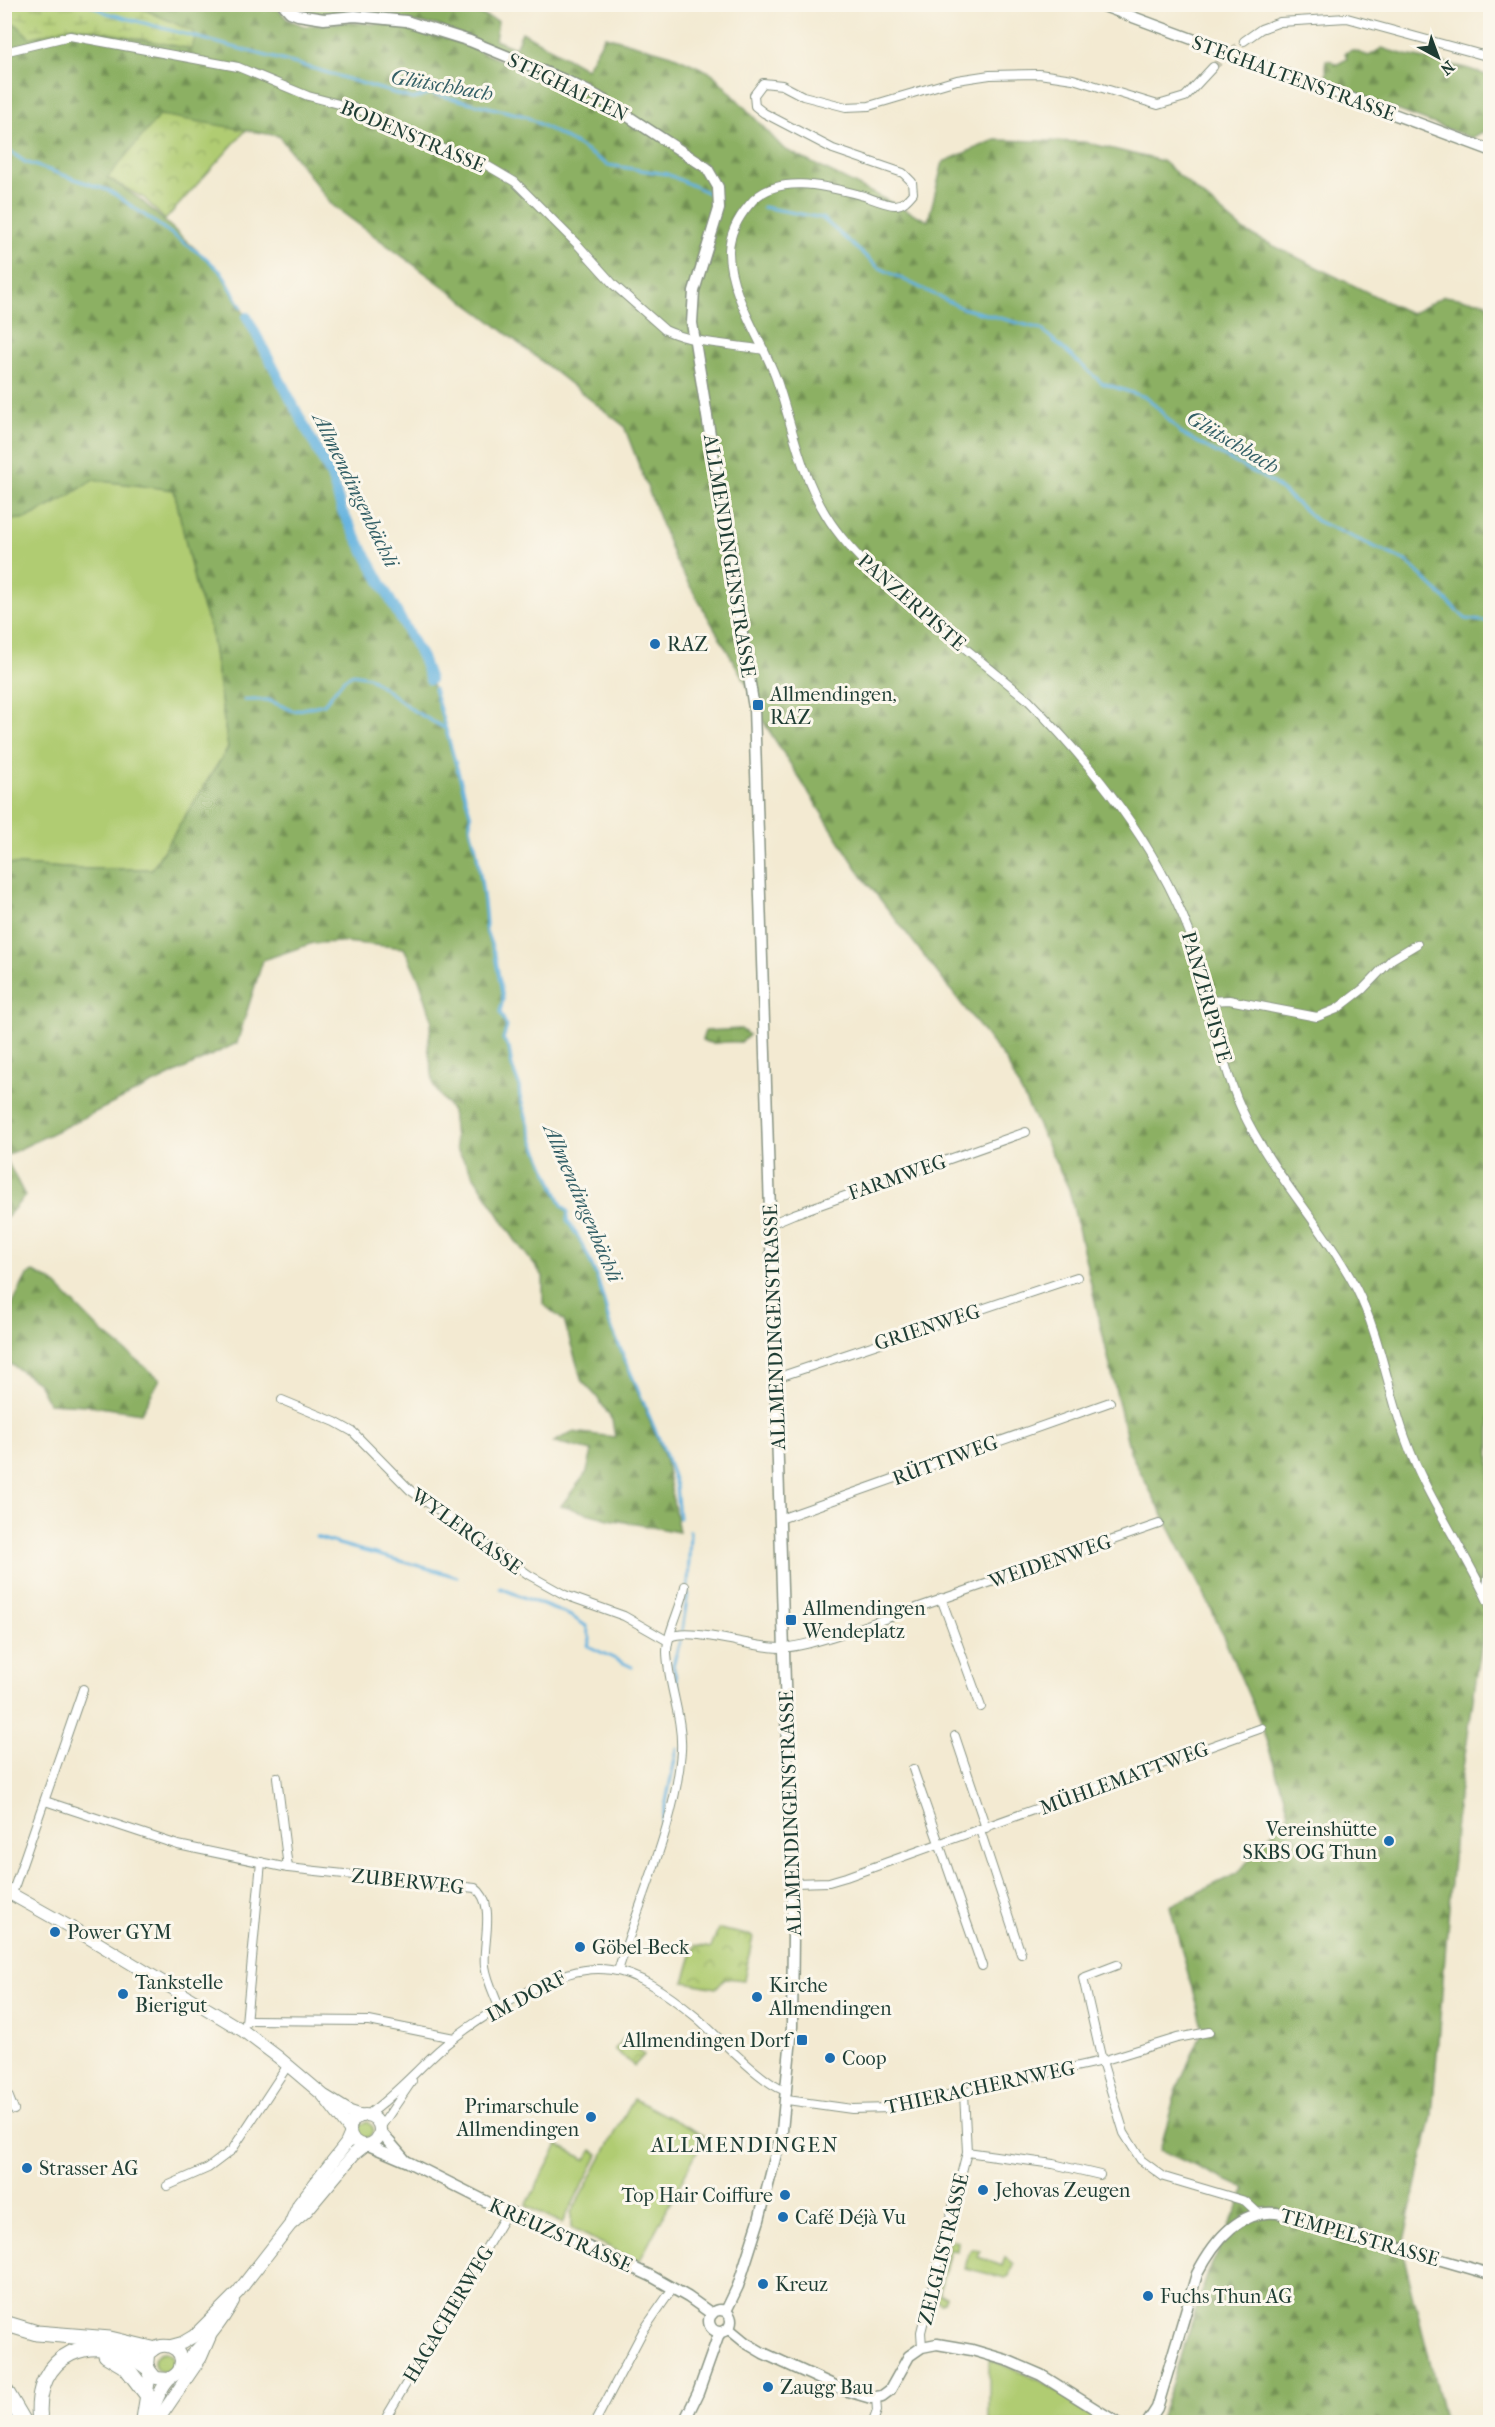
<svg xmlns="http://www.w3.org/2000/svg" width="1495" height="2427" font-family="'IM FELL French Canon',serif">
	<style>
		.grass { fill: #b0cc72; stroke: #688453; stroke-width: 1.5 }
		.forest { fill: url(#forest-firs); stroke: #56764c; stroke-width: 1.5 }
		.wetland { fill: url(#wetland-marsh); stroke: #688453; stroke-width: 1.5 }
		.park { fill: url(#park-crowns); stroke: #688453; stroke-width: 1.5 }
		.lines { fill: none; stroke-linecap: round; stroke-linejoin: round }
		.stream { stroke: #65b3df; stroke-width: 3 }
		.canal { stroke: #65b3df; stroke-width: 10 }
		.minor-tunnel { stroke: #c9c7b2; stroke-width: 8; stroke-dasharray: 8 4; stroke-linecap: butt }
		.minor-casing { stroke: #899483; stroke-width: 10 }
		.tertiary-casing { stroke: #899483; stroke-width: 13 }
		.secondary-casing { stroke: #899483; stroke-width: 14 }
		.motorway-casing { stroke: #899483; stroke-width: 17 }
		.minor { stroke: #fff; stroke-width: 8 }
		.tertiary { stroke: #fff; stroke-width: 10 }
		.secondary { stroke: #fff; stroke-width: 12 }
		.motorway { stroke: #fff; stroke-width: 15 }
		.poi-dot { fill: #1f6fb2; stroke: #fbf7ec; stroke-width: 2 }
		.labels { text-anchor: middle; stroke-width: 6; stroke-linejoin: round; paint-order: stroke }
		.street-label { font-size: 20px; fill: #1f3d34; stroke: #fbf7ec }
		.poi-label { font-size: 20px; fill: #1f3d34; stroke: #fbf7ec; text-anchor: start }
		.water-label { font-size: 21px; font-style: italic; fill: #346067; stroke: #fbf7ec }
		.neighbourhood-label { font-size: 21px; letter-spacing: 1.5px; fill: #1f3d34; stroke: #fbf7ec }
	</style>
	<defs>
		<pattern id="forest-firs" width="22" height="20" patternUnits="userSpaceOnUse" patternTransform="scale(1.5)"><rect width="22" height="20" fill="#8cb064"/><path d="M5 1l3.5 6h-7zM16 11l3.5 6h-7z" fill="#729053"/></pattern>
		<pattern id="wetland-marsh" width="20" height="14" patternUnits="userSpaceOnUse" patternTransform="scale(1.5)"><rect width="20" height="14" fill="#b0cc72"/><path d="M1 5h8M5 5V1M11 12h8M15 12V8" fill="none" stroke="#8fa75e"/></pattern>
		<pattern id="park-crowns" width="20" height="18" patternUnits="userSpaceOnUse" patternTransform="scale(1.5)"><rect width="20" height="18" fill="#b0cc72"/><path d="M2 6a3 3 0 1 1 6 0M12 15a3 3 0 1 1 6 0" fill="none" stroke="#8fa75e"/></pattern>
	</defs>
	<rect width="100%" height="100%" fill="#fbf7ec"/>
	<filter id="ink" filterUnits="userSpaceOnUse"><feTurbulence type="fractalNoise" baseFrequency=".0167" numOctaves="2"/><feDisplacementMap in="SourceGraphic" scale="12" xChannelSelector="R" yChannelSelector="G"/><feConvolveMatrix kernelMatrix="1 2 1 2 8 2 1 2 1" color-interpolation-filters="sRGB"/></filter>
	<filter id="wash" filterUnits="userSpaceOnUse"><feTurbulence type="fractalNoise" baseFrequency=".008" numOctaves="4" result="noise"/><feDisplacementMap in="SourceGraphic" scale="24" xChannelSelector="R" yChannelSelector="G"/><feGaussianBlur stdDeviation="1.35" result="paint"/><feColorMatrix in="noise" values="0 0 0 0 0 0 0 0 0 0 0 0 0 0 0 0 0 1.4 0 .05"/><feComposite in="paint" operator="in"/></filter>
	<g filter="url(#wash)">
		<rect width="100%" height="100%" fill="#f3ead2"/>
		<g class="grass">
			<path d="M 93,480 L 174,489 L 196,588 L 211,631 L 228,748 L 152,869 L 79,869 L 5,864 L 4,521 C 38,516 65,498 93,480 Z"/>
			<path d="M 634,2099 L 705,2136 L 639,2262 L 571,2228 L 571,2213 Z"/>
			<path d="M 367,2122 L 373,2127 L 373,2132 L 369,2138 C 362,2139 358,2136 357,2130 L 360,2125 Z"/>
			<path d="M 558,2145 L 586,2160 L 592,2150 L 599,2154 L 562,2223 L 526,2206 Z"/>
			<path d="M 952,2240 L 958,2242 L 957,2251 L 950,2250 L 939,2294 L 946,2296 L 944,2301 L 941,2303 L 936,2300 L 935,2296 L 949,2242 Z"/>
			<path d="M 972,2249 L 980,2250 L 978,2257 L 1002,2266 L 1005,2257 L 1013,2264 L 1009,2276 L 1005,2278 L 965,2268 L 969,2253 Z"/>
			<circle cx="164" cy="2362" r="10"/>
			<path d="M 989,2359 L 1039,2380 L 1108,2422 L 989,2422 Z"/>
		</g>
		<g class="forest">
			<path d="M 134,5 L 279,5 L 278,9 L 287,19 L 304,26 L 346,22 L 391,25 L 420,30 L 460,43 L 573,91 L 578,82 L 436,25 L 315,14 L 304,12 L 296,5 L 455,5 L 498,21 L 495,40 L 515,48 L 522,32 L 586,69 L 605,36 L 672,55 L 712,73 L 784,149 L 928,221 L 943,162 L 995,140 L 1084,142 L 1162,161 L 1244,231 L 1411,314 L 1444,296 L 1485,302 L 1490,308 L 1490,1586 L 1457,1808 L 1432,2115 L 1402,2250 L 1445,2422 L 1159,2422 L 1208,2273 L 1246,2189 L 1160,2150 L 1176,2091 L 1203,2030 L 1170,1906 L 1238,1873 L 1289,1812 L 1261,1724 L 1210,1606 L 1130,1452 L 1069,1189 L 1006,1061 L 862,876 L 759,715 L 746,683 L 675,560 L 624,426 L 484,316 L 332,205 L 279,136 L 160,115 L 108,178 L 141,200 L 222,273 L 331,476 L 342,511 L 422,658 L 435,693 L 471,816 C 468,829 473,836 476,848 C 480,874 485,899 486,924 L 485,929 L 495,955 L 503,999 L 500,1012 L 507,1027 L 503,1039 L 509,1048 L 512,1066 L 519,1085 L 520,1097 L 534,1142 L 562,1205 L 568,1212 L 567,1220 C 588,1249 602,1287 609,1322 L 665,1458 L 679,1532 L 609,1519 L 561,1506 L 587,1472 L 592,1451 L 554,1442 L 572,1432 L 615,1437 L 612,1420 L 598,1398 L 582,1381 L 564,1321 L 543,1304 L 543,1276 L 515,1240 L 456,1148 L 452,1111 L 434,1087 L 428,1046 L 432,1019 L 419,979 L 404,948 L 345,942 L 313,943 L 263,960 L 237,1043 L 5,1156 L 5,864 L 79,869 L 152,869 L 228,748 L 211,631 L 196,588 L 174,490 L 93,480 L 62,500 L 27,518 L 5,521 L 5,20 L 17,25 L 30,38 L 73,26 L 192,49 L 192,31 Z"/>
			<path d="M 1382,48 C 1417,61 1456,61 1490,77 L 1490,128 L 1472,138 L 1324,83 L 1327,72 L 1325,66 L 1326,60 L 1332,61 L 1336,65 L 1347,59 L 1345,53 L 1352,50 L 1369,56 Z"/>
			<path d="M 741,1029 L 749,1035 L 741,1043 C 728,1038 715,1048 702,1040 L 705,1031 Z"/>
			<path d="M 5,1157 L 25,1196 L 5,1219 L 4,1219 Z"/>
			<path d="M 34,1272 L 53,1282 L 102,1332 L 160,1379 L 141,1413 L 85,1405 L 49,1403 L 38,1383 L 5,1360 L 5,1319 L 27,1275 Z"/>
		</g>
		<path class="wetland" d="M 5,4 L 134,5 L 192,31 L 195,37 L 192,49 L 73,26 L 30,38 L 17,25 L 5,20 Z"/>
		<g class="park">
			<path d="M 160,115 L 246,130 L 165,220 L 144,198 L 107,178 Z"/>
			<path d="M 718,1929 L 753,1936 L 744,1980 L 725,1978 L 716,1988 L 684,1982 L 695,1945 L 711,1948 Z"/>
			<path d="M 624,2038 L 644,2055 L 634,2066 L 614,2049 Z"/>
		</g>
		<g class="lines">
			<g class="stream">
				<path d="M 89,4 L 107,13 L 315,69 L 413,99 L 430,93 L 525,116 L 574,143 L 608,165 L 667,174 L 711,194"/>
				<path d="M 4,147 L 25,162 L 110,191 L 206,258 L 222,273 L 242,308"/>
				<path d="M 763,207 L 822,218 L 878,267 L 962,308 L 1041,329 L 1102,383 L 1148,398 L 1182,434 L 1273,483 L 1317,521 L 1406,561 L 1466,619 L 1490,622"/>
				<path d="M 434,689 L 471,816 C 468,829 473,836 476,848 C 480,874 485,899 486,925 L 485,928 L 495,955 L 503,999 L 500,1012 L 507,1027 L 503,1039 L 509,1048 L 512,1066 L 519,1085 L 520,1097 L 534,1142 L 562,1205 L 568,1212 L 567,1220 C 588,1249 602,1287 609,1322 L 666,1455 L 676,1486 L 679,1518"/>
				<path d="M 244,700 L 268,700 L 294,711 L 324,704 L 344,679 L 353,674 L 369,677 L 414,711 L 446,729"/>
				<path d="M 316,1537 C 362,1552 410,1562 457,1577"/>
				<path d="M 688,1586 L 690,1531"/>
				<path d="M 500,1588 L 571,1616 L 586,1626 L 590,1639 L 588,1646 L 632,1667"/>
				<path d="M 682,1630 L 688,1593"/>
				<path d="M 680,1641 L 673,1665 L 688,1728 L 688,1735"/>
				<path d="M 649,1864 L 661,1826 L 677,1749"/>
			</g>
			<path class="canal" d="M 247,317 L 331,476 L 342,511 L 422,658 L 430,680"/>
		</g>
	</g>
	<g filter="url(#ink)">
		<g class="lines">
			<path class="minor-tunnel" d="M 1213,67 L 1244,41"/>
			<defs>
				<g id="minor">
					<path d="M 1244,41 L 1261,29 L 1280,22 L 1347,18 L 1490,57"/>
					<path d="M 4,52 L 70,36 L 238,67 L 308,96 L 358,109 L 440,148 L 476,159 L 515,182 L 578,245 L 614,285 L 665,330 C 695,344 731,344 764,350"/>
					<path d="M 1213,67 L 1185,97 L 1158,105 L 1073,79 L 1039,74 L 990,75 L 957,80 L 869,106 L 846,107 L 803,96 L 782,85 L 763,83 L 754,95 L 755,106 L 764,113 L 833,149 L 903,173 L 912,182 L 913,193 C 908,199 903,205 895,205 C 886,205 873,199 864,196 C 830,187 775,171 749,205 C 738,218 730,233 729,250 C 728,292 762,340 776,378 C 792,424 800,473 826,515 C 840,539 862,561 882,580 L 1028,700 C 1094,767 1155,843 1189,931 C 1211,989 1216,1053 1242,1110 C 1271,1173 1323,1225 1356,1288 C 1380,1335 1388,1391 1406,1440 C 1426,1497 1465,1550 1490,1606"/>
					<path d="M 1209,1001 L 1229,1000 L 1317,1017 L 1337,1009 L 1363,989 L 1392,959 L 1417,944"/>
					<path d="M 770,1224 L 794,1214 L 1026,1132"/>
					<path d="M 776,1378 L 1077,1277"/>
					<path d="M 282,1400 L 335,1422 L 353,1432 L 410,1490 L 529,1575 L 565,1595 L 624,1616 L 668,1641"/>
					<path d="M 780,1519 L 1110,1402"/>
					<path d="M 1486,1595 L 1490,1563"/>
					<path d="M 941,1598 L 981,1707"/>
					<path d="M 670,1637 C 692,1627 753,1648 780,1648 C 801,1647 824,1639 844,1633 L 1159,1524"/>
					<path d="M 955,1736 L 986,1828"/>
					<path d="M 913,1769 L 982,1966"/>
					<path d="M 277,1777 L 288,1868"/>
					<path d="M 45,1801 L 178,1845 L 288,1868 L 475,1888 C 497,1903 482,1944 485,1966 C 487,1980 494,1994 499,2007"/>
					<path d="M 980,1830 L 1021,1954"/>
					<path d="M 793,1883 L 829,1882 L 846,1877 L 1262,1728"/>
					<path d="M 4,1903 L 14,1888 L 83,1689"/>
					<path d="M 1117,1965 L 1083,1978 L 1102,2061 L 1177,2038 L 1209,2032"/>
					<path d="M 618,1971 C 639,1901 676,1824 681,1751 C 683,1717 668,1685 667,1652 C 667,1632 682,1607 685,1586"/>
					<path d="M 248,2020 L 369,2021 L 454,2038"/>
					<path d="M 246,2023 L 261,1862"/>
					<path d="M 4,2085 L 14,2110"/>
					<path d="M 787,2100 L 852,2109 L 890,2108 L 1102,2061 L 1124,2133 L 1141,2160 L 1164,2177 L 1245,2201 L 1258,2213"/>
					<path d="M 367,2115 C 393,2097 415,2072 438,2051 C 462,2030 489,2013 517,1997 C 594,1953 629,1962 696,2017 C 716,2034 765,2087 787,2091"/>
					<path d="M 380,2128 L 412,2081"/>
					<path d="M 967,2152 L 1053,2164 L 1100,2175"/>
					<path d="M 167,2186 L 208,2168 L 232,2150 L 288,2065"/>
					<path d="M 922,2347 L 921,2332 L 927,2308 L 967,2152 L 964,2093"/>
					<path d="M 387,2416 L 508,2211"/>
					<path d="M 595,2422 L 643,2331 L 673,2288"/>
					<path d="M 873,2422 L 877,2411 L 876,2397"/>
				</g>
				<g id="tertiary">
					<path d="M 283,4 L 290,12 L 298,15 L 324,19 L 355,16 L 406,21 L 470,41 L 567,81 L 597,96 L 707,168 L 718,187 L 719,209 L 694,291 L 692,323 L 754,708 L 793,1934 L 792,2027 L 782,2131 L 759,2220 L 738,2286 L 726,2311"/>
					<path d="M 1098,4 L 1490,150"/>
					<path d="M 380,2131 L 405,2160"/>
					<path d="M 368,2145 L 408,2162 L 497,2207 L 525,2218 L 651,2276 L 688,2297 L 712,2314"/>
					<circle cx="720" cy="2321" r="11"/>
					<path d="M 729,2329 L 746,2343 L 763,2353 L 844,2390 L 871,2398 L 882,2396 L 890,2390 L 909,2356 L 922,2347 L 937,2344 L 972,2350 L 1006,2360 L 1041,2375 L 1116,2422"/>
					<path d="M 684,2422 L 698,2393 L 719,2334"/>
					<path d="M 1148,2422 L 1157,2408 L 1197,2274 C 1214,2241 1241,2206 1282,2214 L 1490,2274"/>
				</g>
				<g id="secondary">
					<path d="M 4,1890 L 86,1936 L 242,2030 L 278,2057 L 323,2095 L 350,2130"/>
					<path d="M 326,2097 L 350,2112 L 362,2116"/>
					<circle cx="365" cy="2130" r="15"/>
					<path d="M 291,2222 L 299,2204 L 346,2144 L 350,2135"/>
					<path d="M 171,2346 L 182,2343 L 194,2336 L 238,2292 L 290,2225 L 307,2210 L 354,2154 L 364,2146"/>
					<path d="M 181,2365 C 202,2346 220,2326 233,2301"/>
					<path d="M 142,2422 L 150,2373"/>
					<path d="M 147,2422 C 154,2410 158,2391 168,2380 C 172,2376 179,2374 180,2367 C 186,2346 159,2338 148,2355 L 147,2367 L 156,2378 L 169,2379"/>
					<path d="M 154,2422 L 160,2417 L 201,2357 L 210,2336"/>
				</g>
				<g id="motorway">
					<path d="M 4,2323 L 37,2333 L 110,2339 L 152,2349"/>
					<path d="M 106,2355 L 126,2367 L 148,2396"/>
					<path d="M 4,2388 L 24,2422"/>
					<path d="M 4,2419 L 6,2422"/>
					<path d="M 40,2422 C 31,2353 96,2326 147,2367"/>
				</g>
			</defs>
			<use href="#minor" class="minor-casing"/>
			<use href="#tertiary" class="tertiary-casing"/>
			<use href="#secondary" class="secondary-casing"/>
			<use href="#motorway" class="motorway-casing"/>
			<use href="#minor" class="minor"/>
			<use href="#tertiary" class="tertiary"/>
			<use href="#secondary" class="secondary"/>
			<use href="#motorway" class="motorway"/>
		</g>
	</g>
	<g class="poi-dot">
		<circle cx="655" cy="644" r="6"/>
		<rect x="752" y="699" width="12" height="12" rx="3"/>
		<rect x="785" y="1614" width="12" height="12" rx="3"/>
		<circle cx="1389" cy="1841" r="6"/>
		<circle cx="55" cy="1932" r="6"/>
		<circle cx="580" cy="1947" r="6"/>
		<circle cx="123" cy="1994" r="6"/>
		<circle cx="757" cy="1997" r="6"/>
		<rect x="796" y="2034" width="12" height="12" rx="3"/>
		<circle cx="830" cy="2058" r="6"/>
		<circle cx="591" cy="2117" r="6"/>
		<circle cx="27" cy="2168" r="6"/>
		<circle cx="983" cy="2190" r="6"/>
		<circle cx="785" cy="2195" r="6"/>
		<circle cx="783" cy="2217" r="6"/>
		<circle cx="763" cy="2284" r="6"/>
		<circle cx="1148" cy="2296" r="6"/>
		<circle cx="768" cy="2387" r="6"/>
	</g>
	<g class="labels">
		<g class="street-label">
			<text transform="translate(1294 78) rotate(20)" y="7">STEGHALTENSTRASSE</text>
			<text transform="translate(568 87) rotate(26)" y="7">STEGHALTEN</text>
			<text transform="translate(413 136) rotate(23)" y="7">BODENSTRASSE</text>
			<text transform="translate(730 556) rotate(81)" y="7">ALLMENDINGENSTRASSE</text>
			<text transform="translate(912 602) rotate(41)" y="7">PANZERPISTE</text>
			<text transform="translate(1207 997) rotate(74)" y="7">PANZERPISTE</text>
			<text transform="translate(897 1177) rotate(-19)" y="7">FARMWEG</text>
			<text transform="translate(774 1327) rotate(-92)" y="7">ALLMENDINGENSTRASSE</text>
			<text transform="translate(927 1327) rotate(-18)" y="7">GRIENWEG</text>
			<text transform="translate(945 1460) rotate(-20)" y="7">RÜTTIWEG</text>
			<text transform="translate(467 1531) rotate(36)" y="7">WYLERGASSE</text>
			<text transform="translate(1050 1561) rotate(-19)" y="7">WEIDENWEG</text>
			<text transform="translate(1124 1778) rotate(-20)" y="7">MÜHLEMATTWEG</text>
			<text transform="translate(790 1813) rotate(-92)" y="7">ALLMENDINGENSTRASSE</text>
			<text transform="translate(408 1881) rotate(6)" y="7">ZUBERWEG</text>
			<text transform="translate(526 1996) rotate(-28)" y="7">IM DORF</text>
			<text transform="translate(980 2087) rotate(-12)" y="7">THIERACHERNWEG</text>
			<text transform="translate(561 2235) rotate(24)" y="7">KREUZSTRASSE</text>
			<text transform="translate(1360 2237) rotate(16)" y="7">TEMPELSTRASSE</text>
			<text transform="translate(943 2249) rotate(-76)" y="7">ZELGLISTRASSE</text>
			<text transform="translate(448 2314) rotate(-59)" y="7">HAGACHERWEG</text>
		</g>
		<g class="poi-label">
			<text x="667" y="651">RAZ</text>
			<text x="770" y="701">Allmendingen,<tspan x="770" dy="23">RAZ</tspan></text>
			<text x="803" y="1615">Allmendingen<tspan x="803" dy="23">Wendeplatz</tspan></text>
			<text x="1377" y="1836" text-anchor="end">Vereinshütte<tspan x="1377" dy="23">SKBS OG Thun</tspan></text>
			<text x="67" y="1939">Power GYM</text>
			<text x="592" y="1954">Göbel-Beck</text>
			<text x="135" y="1989">Tankstelle<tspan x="135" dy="23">Bierigut</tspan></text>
			<text x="769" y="1992">Kirche<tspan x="769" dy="23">Allmendingen</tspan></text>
			<text x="790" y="2047" text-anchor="end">Allmendingen Dorf</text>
			<text x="842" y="2065">Coop</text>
			<text x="579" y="2113" text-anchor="end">Primarschule<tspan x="579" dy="23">Allmendingen</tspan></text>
			<text x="39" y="2175">Strasser AG</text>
			<text x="995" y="2197">Jehovas Zeugen</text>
			<text x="773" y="2202" text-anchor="end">Top Hair Coiffure</text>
			<text x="795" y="2224">Café Déjà Vu</text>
			<text x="775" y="2291">Kreuz</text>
			<text x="1160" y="2303">Fuchs Thun AG</text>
			<text x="780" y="2394">Zaugg Bau</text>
		</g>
		<g class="water-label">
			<text transform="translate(442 85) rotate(10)" y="7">Glütschbach</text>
			<text transform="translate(1233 442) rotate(31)" y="7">Glütschbach</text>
			<text transform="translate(356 490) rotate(64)" y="7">Allmendingenbächli</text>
			<text transform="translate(583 1203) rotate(67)" y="7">Allmendingenbächli</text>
		</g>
		<g class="neighbourhood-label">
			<text x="745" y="2152">ALLMENDINGEN</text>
		</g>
	</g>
	<rect width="1495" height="2427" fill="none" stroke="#fbf7ec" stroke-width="24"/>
	<g transform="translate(1438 57) rotate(139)" stroke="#fbf7ec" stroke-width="4.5" paint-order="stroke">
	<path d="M0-4.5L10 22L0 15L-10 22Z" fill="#1f3d34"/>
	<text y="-9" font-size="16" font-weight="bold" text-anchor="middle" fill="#1f3d34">N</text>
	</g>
</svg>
